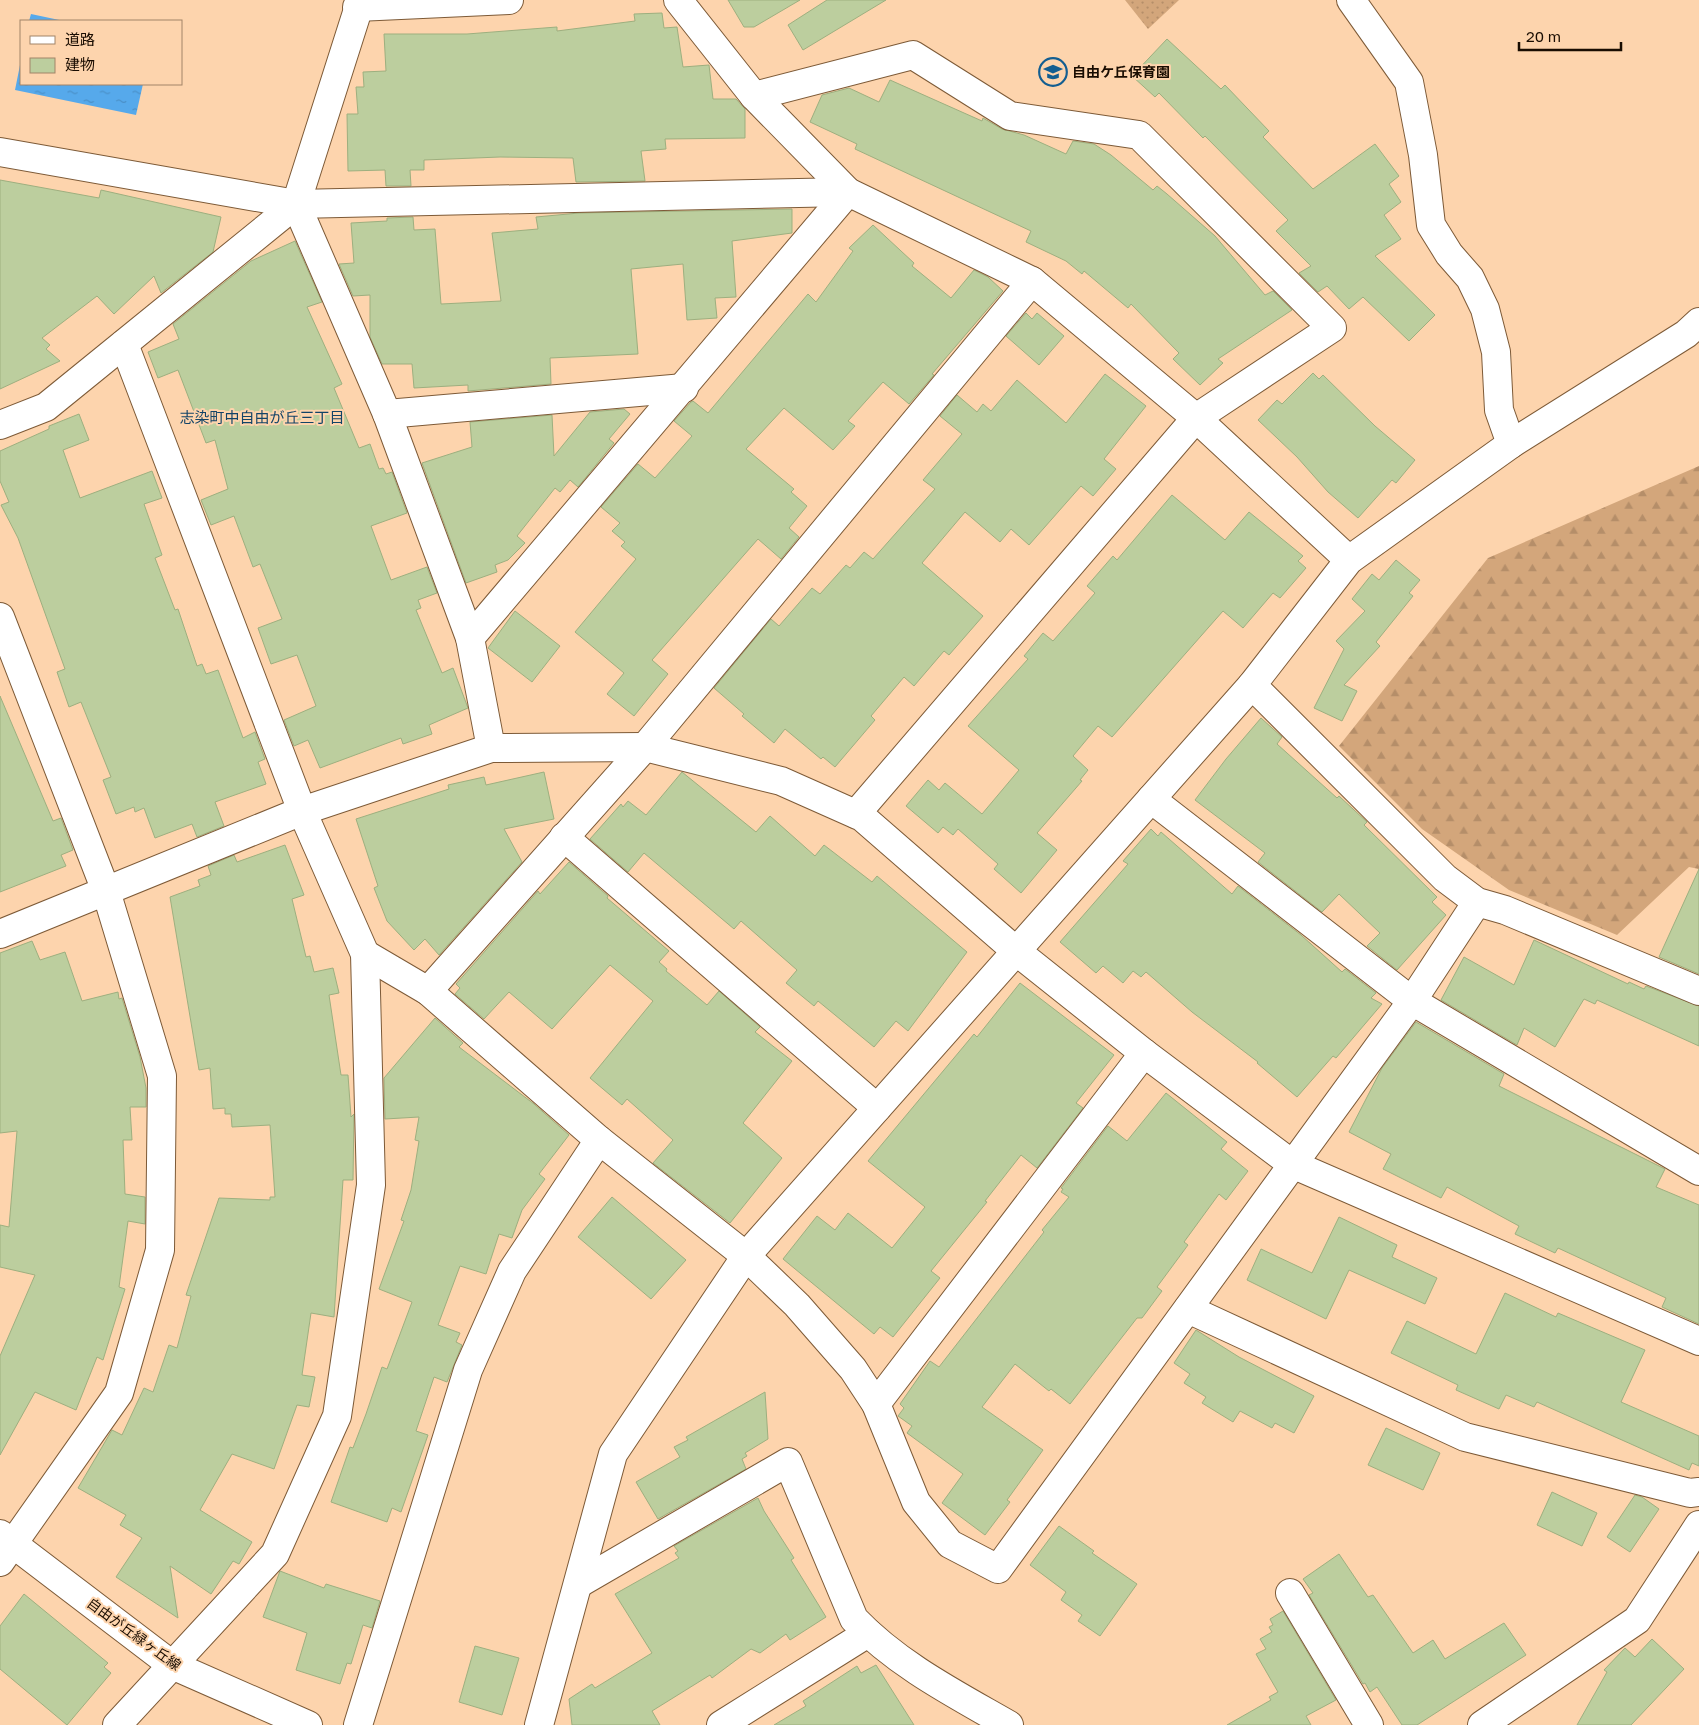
<svg xmlns="http://www.w3.org/2000/svg" width="1699" height="1725" font-family="'Golos Text','Noto Sans JP',sans-serif">
	<style>
		.forest { fill: url(#forest-firs) }
		.park { fill: url(#park-dots) }
		.water { fill: url(#water-ripples) }
		.building { fill: #bcce9e; stroke: #9daf7f }
		.lines { fill: none; stroke-linecap: round; stroke-linejoin: round }
		.street-casing { stroke: #7d5a37; stroke-width: 30 }
		.secondary-casing { stroke: #7d5a37; stroke-width: 30 }
		.street { stroke: #fff; stroke-width: 28 }
		.secondary { stroke: #fff; stroke-width: 28 }
		.labels { text-anchor: middle; stroke-width: 4; stroke-linejoin: round; paint-order: stroke }
		.poi-label { font-size: 14px; font-weight: bold; fill: #190c01; stroke: #fdd4ad; text-anchor: start }
		.street-label { font-size: 14px; fill: #190c01; stroke: #fdd4ad }
		.neighbourhood-label { font-size: 15px; fill: #124367; stroke: #fdd4ad }
	</style>
	<defs>
		<pattern id="forest-firs" width="22" height="20" patternUnits="userSpaceOnUse" patternTransform="scale(1.25)"><rect width="22" height="20" fill="#d3a67b"/><path d="M5 1l3.5 6h-7zM16 11l3.5 6h-7z" fill="#b58e69"/></pattern>
		<pattern id="park-dots" width="8" height="8" patternUnits="userSpaceOnUse" patternTransform="scale(1.25)"><rect width="8" height="8" fill="#d3a67b"/><path d="M2 2h.1M6 6h.1" fill="none" stroke="#b58e69" stroke-width="1.8" stroke-linecap="round"/></pattern>
		<pattern id="water-ripples" width="26" height="14" patternUnits="userSpaceOnUse" patternTransform="scale(1.25)"><rect width="26" height="14" fill="#56a9eb"/><path d="M2 4q2-2 4 0t4 0M15 11q2-2 4 0t4 0" fill="none" stroke="#4a90c8"/></pattern>
	</defs>
	<rect width="100%" height="100%" fill="#fdd4ad"/>
	<path class="forest" d="M 1699,466 L 1699,869 L 1689,867 L 1617,935 L 1509,890 L 1422,829 L 1339,746 L 1488,558 Z"/>
	<path class="park" d="M 1125,0 L 1179,0 L 1148,29 Z"/>
	<g class="water">
		<path d="M 31,14 L 64,21 L 29,21 Z"/>
		<path d="M 21,60 L 21,84 L 143,84 L 136,115 L 15,90 Z"/>
	</g>
	<g class="building">
		<path d="M 728,0 L 800,0 L 754,27 L 744,27 Z"/>
		<path d="M 827,0 L 886,0 L 803,50 L 788,25 Z"/>
		<path d="M 662,13 L 664,28 L 677,27 L 683,67 L 709,65 L 713,99 L 736,99 L 745,109 L 745,138 L 665,139 L 666,149 L 641,151 L 645,181 L 576,182 L 573,158 L 500,157 L 424,160 L 424,170 L 410,170 L 411,186 L 386,186 L 385,170 L 348,171 L 347,114 L 358,114 L 356,87 L 364,87 L 363,72 L 386,71 L 384,34 L 467,34 L 557,27 L 557,31 L 635,21 L 634,14 Z"/>
		<path d="M 1167,39 L 1221,89 L 1225,85 L 1269,131 L 1263,137 L 1313,189 L 1375,144 L 1399,176 L 1389,184 L 1401,202 L 1384,215 L 1401,239 L 1375,256 L 1435,315 L 1409,341 L 1363,297 L 1349,309 L 1327,286 L 1318,292 L 1299,273 L 1311,266 L 1276,231 L 1288,220 L 1205,136 L 1203,138 L 1159,93 L 1155,97 L 1132,76 Z"/>
		<path d="M 890,80 L 982,121 L 983,118 L 1002,129 L 1024,135 L 1066,154 L 1073,141 L 1094,144 L 1111,155 L 1153,190 L 1157,186 L 1167,194 L 1215,236 L 1265,295 L 1273,291 L 1292,310 L 1218,359 L 1223,363 L 1200,385 L 1173,359 L 1179,353 L 1131,304 L 1128,308 L 1084,271 L 1082,274 L 1066,261 L 1026,242 L 1031,231 L 855,149 L 857,144 L 810,122 L 822,95 L 849,88 L 879,102 Z"/>
		<path d="M 0,180 L 99,198 L 101,190 L 221,217 L 213,252 L 161,293 L 154,276 L 114,314 L 97,296 L 42,338 L 50,345 L 46,349 L 60,361 L 0,389 Z"/>
		<path d="M 792,209 L 792,233 L 732,241 L 736,297 L 715,298 L 717,318 L 687,320 L 683,264 L 631,269 L 638,354 L 550,358 L 551,384 L 468,391 L 468,385 L 414,388 L 412,364 L 382,364 L 370,337 L 370,295 L 353,296 L 339,264 L 354,263 L 351,223 L 387,221 L 387,218 L 413,217 L 414,230 L 435,229 L 441,304 L 501,301 L 492,233 L 538,229 L 536,217 L 579,213 Z"/>
		<path d="M 873,225 L 914,263 L 912,266 L 951,298 L 974,270 L 988,277 L 1003,291 L 932,374 L 934,375 L 909,404 L 883,382 L 848,421 L 855,426 L 833,450 L 784,408 L 746,449 L 794,489 L 791,492 L 807,506 L 789,528 L 799,537 L 781,559 L 758,539 L 652,660 L 668,674 L 634,716 L 607,694 L 624,673 L 575,632 L 636,559 L 621,546 L 625,542 L 612,531 L 620,523 L 601,507 L 638,464 L 655,478 L 692,436 L 674,421 L 691,402 L 693,401 L 708,413 L 808,294 L 816,302 L 853,251 L 849,248 Z"/>
		<path d="M 295,241 L 322,302 L 307,307 L 342,384 L 334,388 L 359,448 L 370,444 L 379,469 L 383,468 L 386,474 L 392,472 L 407,513 L 371,526 L 391,580 L 427,567 L 437,593 L 418,600 L 421,608 L 416,610 L 442,673 L 453,668 L 468,708 L 429,725 L 432,734 L 403,744 L 401,738 L 320,768 L 308,740 L 294,746 L 284,720 L 316,706 L 297,655 L 271,664 L 258,628 L 282,619 L 260,564 L 253,567 L 234,516 L 211,525 L 201,500 L 228,489 L 215,440 L 206,443 L 178,370 L 158,378 L 148,352 L 179,339 L 173,324 L 251,261 Z"/>
		<path d="M 1026,313 L 1032,319 L 1037,313 L 1064,336 L 1039,365 L 1006,336 Z"/>
		<path d="M 1313,373 L 1319,379 L 1323,375 L 1375,426 L 1415,460 L 1396,483 L 1392,480 L 1358,518 L 1328,492 L 1297,457 L 1258,420 L 1277,400 L 1282,404 Z"/>
		<path d="M 1105,374 L 1146,406 L 1104,459 L 1116,469 L 1093,496 L 1081,486 L 1029,545 L 1011,529 L 1000,542 L 965,512 L 922,563 L 983,616 L 949,655 L 944,651 L 914,686 L 904,677 L 871,716 L 875,720 L 835,767 L 823,757 L 821,759 L 785,729 L 774,743 L 742,716 L 744,714 L 714,688 L 771,619 L 779,626 L 812,588 L 820,594 L 846,565 L 850,568 L 864,552 L 873,559 L 935,489 L 923,480 L 962,434 L 940,416 L 957,395 L 977,412 L 983,404 L 991,411 L 1017,380 L 1066,423 Z"/>
		<path d="M 624,409 L 630,414 L 609,439 L 614,443 L 578,487 L 570,480 L 560,492 L 555,488 L 517,536 L 525,543 L 508,560 L 495,565 L 497,572 L 466,583 L 422,463 L 472,447 L 470,422 L 552,415 L 554,456 L 590,412 Z"/>
		<path d="M 79,414 L 89,440 L 63,450 L 80,498 L 152,471 L 162,498 L 144,504 L 162,555 L 155,558 L 175,610 L 178,609 L 197,666 L 202,664 L 206,674 L 218,670 L 243,738 L 255,732 L 265,759 L 258,762 L 266,784 L 215,802 L 224,826 L 197,837 L 192,824 L 155,838 L 144,808 L 135,812 L 134,807 L 116,814 L 103,780 L 111,777 L 81,702 L 69,707 L 57,672 L 65,669 L 18,538 L 1,505 L 9,502 L 0,481 L 0,451 L 49,429 L 49,426 Z"/>
		<path d="M 1172,495 L 1225,540 L 1249,512 L 1303,556 L 1298,561 L 1306,568 L 1280,598 L 1273,593 L 1243,628 L 1223,611 L 1112,737 L 1098,726 L 1073,756 L 1088,770 L 1080,780 L 1082,781 L 1037,833 L 1057,850 L 1021,893 L 994,869 L 998,864 L 958,829 L 953,835 L 943,827 L 938,833 L 906,806 L 928,780 L 939,790 L 945,783 L 982,814 L 1019,770 L 968,726 L 1028,659 L 1024,656 L 1043,633 L 1053,641 L 1095,593 L 1087,586 L 1113,556 L 1117,560 Z"/>
		<path d="M 1396,560 L 1420,580 L 1409,593 L 1413,596 L 1376,642 L 1380,646 L 1344,685 L 1357,691 L 1342,721 L 1314,708 L 1344,649 L 1336,641 L 1365,611 L 1352,599 L 1372,574 L 1379,580 Z"/>
		<path d="M 515,611 L 560,646 L 532,682 L 488,648 Z"/>
		<path d="M 0,696 L 53,821 L 61,818 L 73,850 L 61,855 L 66,866 L 0,892 Z"/>
		<path d="M 1261,718 L 1282,737 L 1277,744 L 1337,798 L 1339,796 L 1367,822 L 1364,825 L 1437,897 L 1432,902 L 1446,915 L 1397,970 L 1367,946 L 1380,933 L 1339,894 L 1322,912 L 1258,862 L 1265,853 L 1195,800 L 1226,759 Z"/>
		<path d="M 544,772 L 554,819 L 504,829 L 522,862 L 439,955 L 425,939 L 414,950 L 387,921 L 374,888 L 378,886 L 356,819 L 449,789 L 448,785 L 484,777 L 486,785 Z"/>
		<path d="M 682,772 L 756,832 L 770,816 L 815,856 L 824,845 L 872,882 L 877,876 L 967,952 L 908,1031 L 896,1021 L 874,1047 L 818,1001 L 814,1006 L 786,983 L 797,970 L 741,921 L 734,929 L 644,853 L 628,872 L 590,839 L 621,804 L 623,807 L 628,801 L 646,815 Z"/>
		<path d="M 1151,829 L 1158,836 L 1161,832 L 1232,894 L 1238,886 L 1301,935 L 1342,972 L 1345,969 L 1376,993 L 1371,998 L 1382,1004 L 1336,1058 L 1333,1056 L 1297,1097 L 1257,1063 L 1258,1062 L 1192,1012 L 1146,972 L 1141,977 L 1133,971 L 1123,983 L 1103,966 L 1096,973 L 1060,942 L 1128,864 L 1123,861 Z"/>
		<path d="M 285,845 L 304,895 L 292,899 L 306,957 L 310,956 L 314,972 L 333,968 L 339,993 L 329,995 L 341,1075 L 348,1075 L 351,1117 L 354,1114 L 353,1180 L 343,1180 L 334,1317 L 311,1313 L 302,1375 L 315,1377 L 309,1407 L 297,1405 L 274,1469 L 232,1454 L 200,1510 L 252,1542 L 239,1564 L 233,1561 L 211,1594 L 170,1566 L 178,1618 L 116,1577 L 142,1538 L 120,1525 L 126,1515 L 78,1488 L 112,1430 L 122,1435 L 144,1388 L 153,1392 L 169,1345 L 177,1348 L 191,1296 L 186,1295 L 219,1198 L 270,1200 L 270,1197 L 275,1197 L 270,1125 L 232,1127 L 231,1114 L 225,1114 L 225,1108 L 213,1109 L 210,1068 L 199,1070 L 170,897 L 200,886 L 198,880 L 211,875 L 208,866 L 234,855 L 237,862 Z"/>
		<path d="M 569,862 L 608,896 L 607,898 L 669,951 L 659,962 L 667,969 L 666,971 L 707,1005 L 719,991 L 760,1027 L 755,1032 L 792,1061 L 743,1123 L 782,1158 L 730,1223 L 653,1163 L 673,1140 L 627,1099 L 622,1105 L 590,1078 L 653,1001 L 610,965 L 552,1029 L 509,992 L 484,1019 L 455,994 L 460,988 L 456,984 L 538,891 L 540,894 Z"/>
		<path d="M 1699,869 L 1699,974 L 1659,957 Z"/>
		<path d="M 1534,940 L 1628,984 L 1629,982 L 1644,989 L 1646,986 L 1699,1006 L 1699,1046 L 1597,1000 L 1595,1004 L 1584,999 L 1555,1047 L 1524,1028 L 1517,1045 L 1441,1000 L 1464,957 L 1514,985 Z"/>
		<path d="M 32,941 L 40,960 L 65,952 L 82,1001 L 118,992 L 119,999 L 122,998 L 140,1057 L 146,1088 L 146,1107 L 130,1107 L 132,1140 L 123,1140 L 125,1194 L 145,1197 L 145,1224 L 128,1221 L 119,1287 L 125,1289 L 103,1360 L 97,1357 L 76,1410 L 35,1392 L 0,1455 L 0,1356 L 35,1275 L 0,1267 L 0,1225 L 9,1227 L 17,1131 L 0,1133 L 0,953 Z"/>
		<path d="M 1020,983 L 1114,1055 L 1076,1103 L 1083,1108 L 1037,1168 L 1021,1155 L 985,1201 L 987,1202 L 931,1271 L 940,1278 L 893,1337 L 880,1327 L 874,1334 L 783,1259 L 817,1216 L 835,1230 L 848,1213 L 892,1248 L 925,1207 L 868,1161 L 974,1034 L 977,1037 Z"/>
		<path d="M 435,1018 L 463,1043 L 459,1047 L 534,1104 L 569,1135 L 539,1174 L 545,1179 L 522,1210 L 512,1238 L 499,1234 L 486,1274 L 460,1266 L 438,1325 L 460,1333 L 456,1342 L 462,1345 L 447,1382 L 434,1377 L 416,1431 L 428,1435 L 401,1512 L 392,1508 L 387,1522 L 331,1502 L 350,1447 L 353,1448 L 366,1414 L 382,1367 L 387,1369 L 412,1302 L 379,1289 L 404,1221 L 401,1220 L 411,1190 L 419,1141 L 415,1140 L 419,1117 L 385,1119 L 384,1078 Z"/>
		<path d="M 1416,1022 L 1504,1074 L 1499,1086 L 1665,1169 L 1656,1187 L 1699,1205 L 1699,1324 L 1662,1307 L 1666,1298 L 1558,1248 L 1555,1253 L 1515,1234 L 1519,1226 L 1447,1187 L 1441,1198 L 1383,1169 L 1391,1154 L 1349,1132 L 1382,1068 Z"/>
		<path d="M 1166,1093 L 1227,1142 L 1221,1149 L 1248,1171 L 1226,1200 L 1219,1194 L 1184,1242 L 1188,1245 L 1157,1287 L 1162,1291 L 1142,1318 L 1137,1318 L 1070,1404 L 1051,1389 L 1049,1391 L 1015,1364 L 982,1407 L 1043,1450 L 1007,1500 L 1010,1502 L 985,1535 L 942,1503 L 963,1474 L 907,1433 L 912,1426 L 898,1416 L 904,1408 L 900,1404 L 930,1361 L 939,1367 L 1044,1232 L 1042,1230 L 1069,1197 L 1061,1192 L 1063,1189 L 1061,1188 L 1108,1126 L 1127,1141 Z"/>
		<path d="M 612,1197 L 686,1260 L 651,1299 L 578,1237 Z"/>
		<path d="M 1339,1217 L 1397,1245 L 1392,1257 L 1437,1278 L 1425,1304 L 1349,1270 L 1326,1319 L 1247,1280 L 1261,1249 L 1312,1273 Z"/>
		<path d="M 1505,1293 L 1556,1317 L 1558,1313 L 1645,1350 L 1621,1402 L 1699,1436 L 1699,1466 L 1692,1463 L 1689,1470 L 1537,1402 L 1534,1407 L 1506,1395 L 1499,1409 L 1456,1390 L 1458,1385 L 1391,1353 L 1407,1321 L 1476,1354 Z"/>
		<path d="M 1196,1330 L 1239,1357 L 1314,1396 L 1294,1433 L 1275,1423 L 1272,1428 L 1240,1411 L 1233,1422 L 1202,1403 L 1206,1397 L 1184,1383 L 1190,1374 L 1174,1363 Z"/>
		<path d="M 765,1392 L 768,1439 L 745,1453 L 747,1456 L 742,1459 L 746,1469 L 658,1519 L 636,1482 L 680,1457 L 674,1447 L 688,1440 L 686,1437 Z"/>
		<path d="M 1386,1428 L 1440,1453 L 1423,1490 L 1368,1465 Z"/>
		<path d="M 1552,1492 L 1597,1513 L 1582,1546 L 1537,1525 Z"/>
		<path d="M 1635,1495 L 1642,1497 L 1659,1509 L 1630,1552 L 1607,1537 Z"/>
		<path d="M 758,1498 L 764,1511 L 794,1558 L 791,1560 L 826,1617 L 790,1640 L 786,1634 L 760,1653 L 751,1649 L 712,1678 L 710,1675 L 652,1711 L 660,1725 L 572,1725 L 569,1699 L 592,1684 L 595,1688 L 652,1653 L 615,1594 L 679,1558 L 675,1553 L 678,1551 L 674,1546 Z"/>
		<path d="M 1059,1526 L 1094,1551 L 1092,1553 L 1137,1584 L 1100,1636 L 1078,1621 L 1082,1615 L 1061,1600 L 1066,1592 L 1030,1565 Z"/>
		<path d="M 1339,1554 L 1368,1597 L 1373,1595 L 1413,1653 L 1433,1640 L 1445,1659 L 1504,1623 L 1526,1655 L 1417,1725 L 1402,1725 L 1377,1687 L 1370,1692 L 1365,1683 L 1363,1684 L 1309,1595 L 1313,1593 L 1303,1579 Z"/>
		<path d="M 280,1571 L 324,1588 L 326,1584 L 380,1601 L 372,1628 L 363,1625 L 351,1664 L 347,1663 L 340,1684 L 296,1670 L 307,1633 L 263,1617 Z"/>
		<path d="M 24,1594 L 108,1663 L 104,1667 L 111,1673 L 67,1725 L 0,1669 L 0,1626 Z"/>
		<path d="M 1283,1611 L 1336,1700 L 1306,1716 L 1311,1725 L 1227,1725 L 1271,1700 L 1269,1697 L 1278,1692 L 1256,1654 L 1266,1649 L 1260,1639 L 1272,1632 L 1269,1627 L 1273,1625 L 1270,1619 Z"/>
		<path d="M 1652,1639 L 1684,1669 L 1631,1725 L 1577,1725 L 1607,1672 L 1604,1670 L 1625,1648 L 1635,1657 Z"/>
		<path d="M 475,1646 L 519,1658 L 502,1715 L 459,1702 Z"/>
		<path d="M 876,1665 L 914,1725 L 774,1725 L 806,1706 L 803,1701 L 857,1666 L 861,1673 Z"/>
	</g>
	<g class="lines">
		<defs>
			<g id="street">
				<path d="M 678,0 L 754,96 L 848,192 L 1032,281 L 1196,418 L 1349,560"/>
				<path d="M 1351,0 L 1409,82 L 1423,155 L 1431,225 L 1449,254 L 1470,278 L 1485,309 L 1496,352 L 1499,410 L 1511,444"/>
				<path d="M 357,7 L 509,0"/>
				<path d="M 754,96 L 913,55 L 1010,116 L 1139,135 L 1332,328 L 1196,418 L 856,814"/>
				<path d="M 0,152 L 296,204 L 848,192"/>
				<path d="M 296,204 L 387,414 L 470,638 L 491,748"/>
				<path d="M 387,414 L 684,388"/>
				<path d="M 0,425 L 46,407 L 296,204 L 361,0"/>
				<path d="M 0,617 L 106,891 L 162,1076 L 160,1250 L 119,1393 L 0,1562"/>
				<path d="M 470,638 L 848,192"/>
				<path d="M 1252,685 L 1445,878 L 1477,902 L 1505,910 L 1699,991"/>
				<path d="M 1151,799 L 1412,1001 L 1699,1171"/>
				<path d="M 564,837 L 877,1108"/>
				<path d="M 1016,951 L 1144,1053 L 1292,1164 L 1699,1341"/>
				<path d="M 365,954 L 428,991 L 599,1140 L 746,1256 L 797,1305 L 853,1369 L 876,1404 L 916,1502 L 950,1544 L 998,1569 L 1412,1001 L 1477,902"/>
				<path d="M 428,991 L 645,747 L 1032,281"/>
				<path d="M 1188,1309 L 1465,1437 L 1690,1493 L 1699,1492"/>
				<path d="M 876,1404 L 1144,1053"/>
				<path d="M 578,1584 L 788,1462 L 854,1619 C 898,1665 955,1694 1009,1725"/>
				<path d="M 1290,1593 L 1369,1725"/>
				<path d="M 117,1725 L 275,1554 L 337,1416 L 371,1185 L 365,954 L 302,811 L 124,344"/>
				<path d="M 358,1725 L 468,1370 L 512,1271 L 599,1140"/>
				<path d="M 721,1725 L 868,1633"/>
				<path d="M 1482,1725 L 1637,1620 L 1699,1525"/>
			</g>
			<g id="secondary">
				<path d="M 0,934 L 302,811 L 491,748 L 645,747 L 781,781 L 862,817 L 1016,951"/>
				<path d="M 0,1534 L 172,1665 L 308,1725"/>
				<path d="M 539,1725 L 613,1454 L 746,1256 L 1252,685 L 1349,560 L 1511,444 L 1686,334 L 1699,322"/>
			</g>
		</defs>
		<use href="#street" class="street-casing"/>
		<use href="#secondary" class="secondary-casing"/>
		<use href="#street" class="street"/>
		<use href="#secondary" class="secondary"/>
	</g>
	<defs>
		<symbol id="school-ring" viewBox="-11 -11 22 22"><circle r="9.5" fill="#fdd4ad" stroke="#135e91" stroke-width="1.5"/><path d="M0-5L7-2L0 1L-7-2ZM-4 1L0 2.5L4 1V4Q0 6-4 4Z" fill="#135e91"/></symbol>
	</defs>
	<g fill-rule="evenodd">
		<use href="#school-ring" x="1037" y="56" width="32" height="32"/>
	</g>
	<g class="labels">
		<g class="poi-label">
			<text x="1072" y="77">自由ケ丘保育園</text>
		</g>
		<g class="street-label">
			<text transform="translate(134 1634) rotate(36)" y="5">自由が丘緑ヶ丘線</text>
		</g>
		<g class="neighbourhood-label">
			<text x="262" y="423">志染町中自由が丘三丁目</text>
		</g>
	</g>
	<rect x="20" y="20" width="162" height="65" fill="#fdd4ad" stroke="#a28468"/>
	<rect x="30" y="36" width="25" height="8" fill="#ffffff" stroke="#a28468"/>
	<text x="65" y="45" font-size="15" fill="#190c01">道路</text>
	<rect x="30" y="58" width="25" height="15" fill="#bcce9e" stroke="#a28468"/>
	<text x="65" y="70" font-size="15" fill="#190c01">建物</text>
	<path d="M1519 42v8h102v-8" fill="none" stroke="#190c01" stroke-width="2.5"/>
	<text x="1526" y="42" font-size="15" fill="#190c01" stroke="#fdd4ad" stroke-width="4" paint-order="stroke">20 m</text>
</svg>
